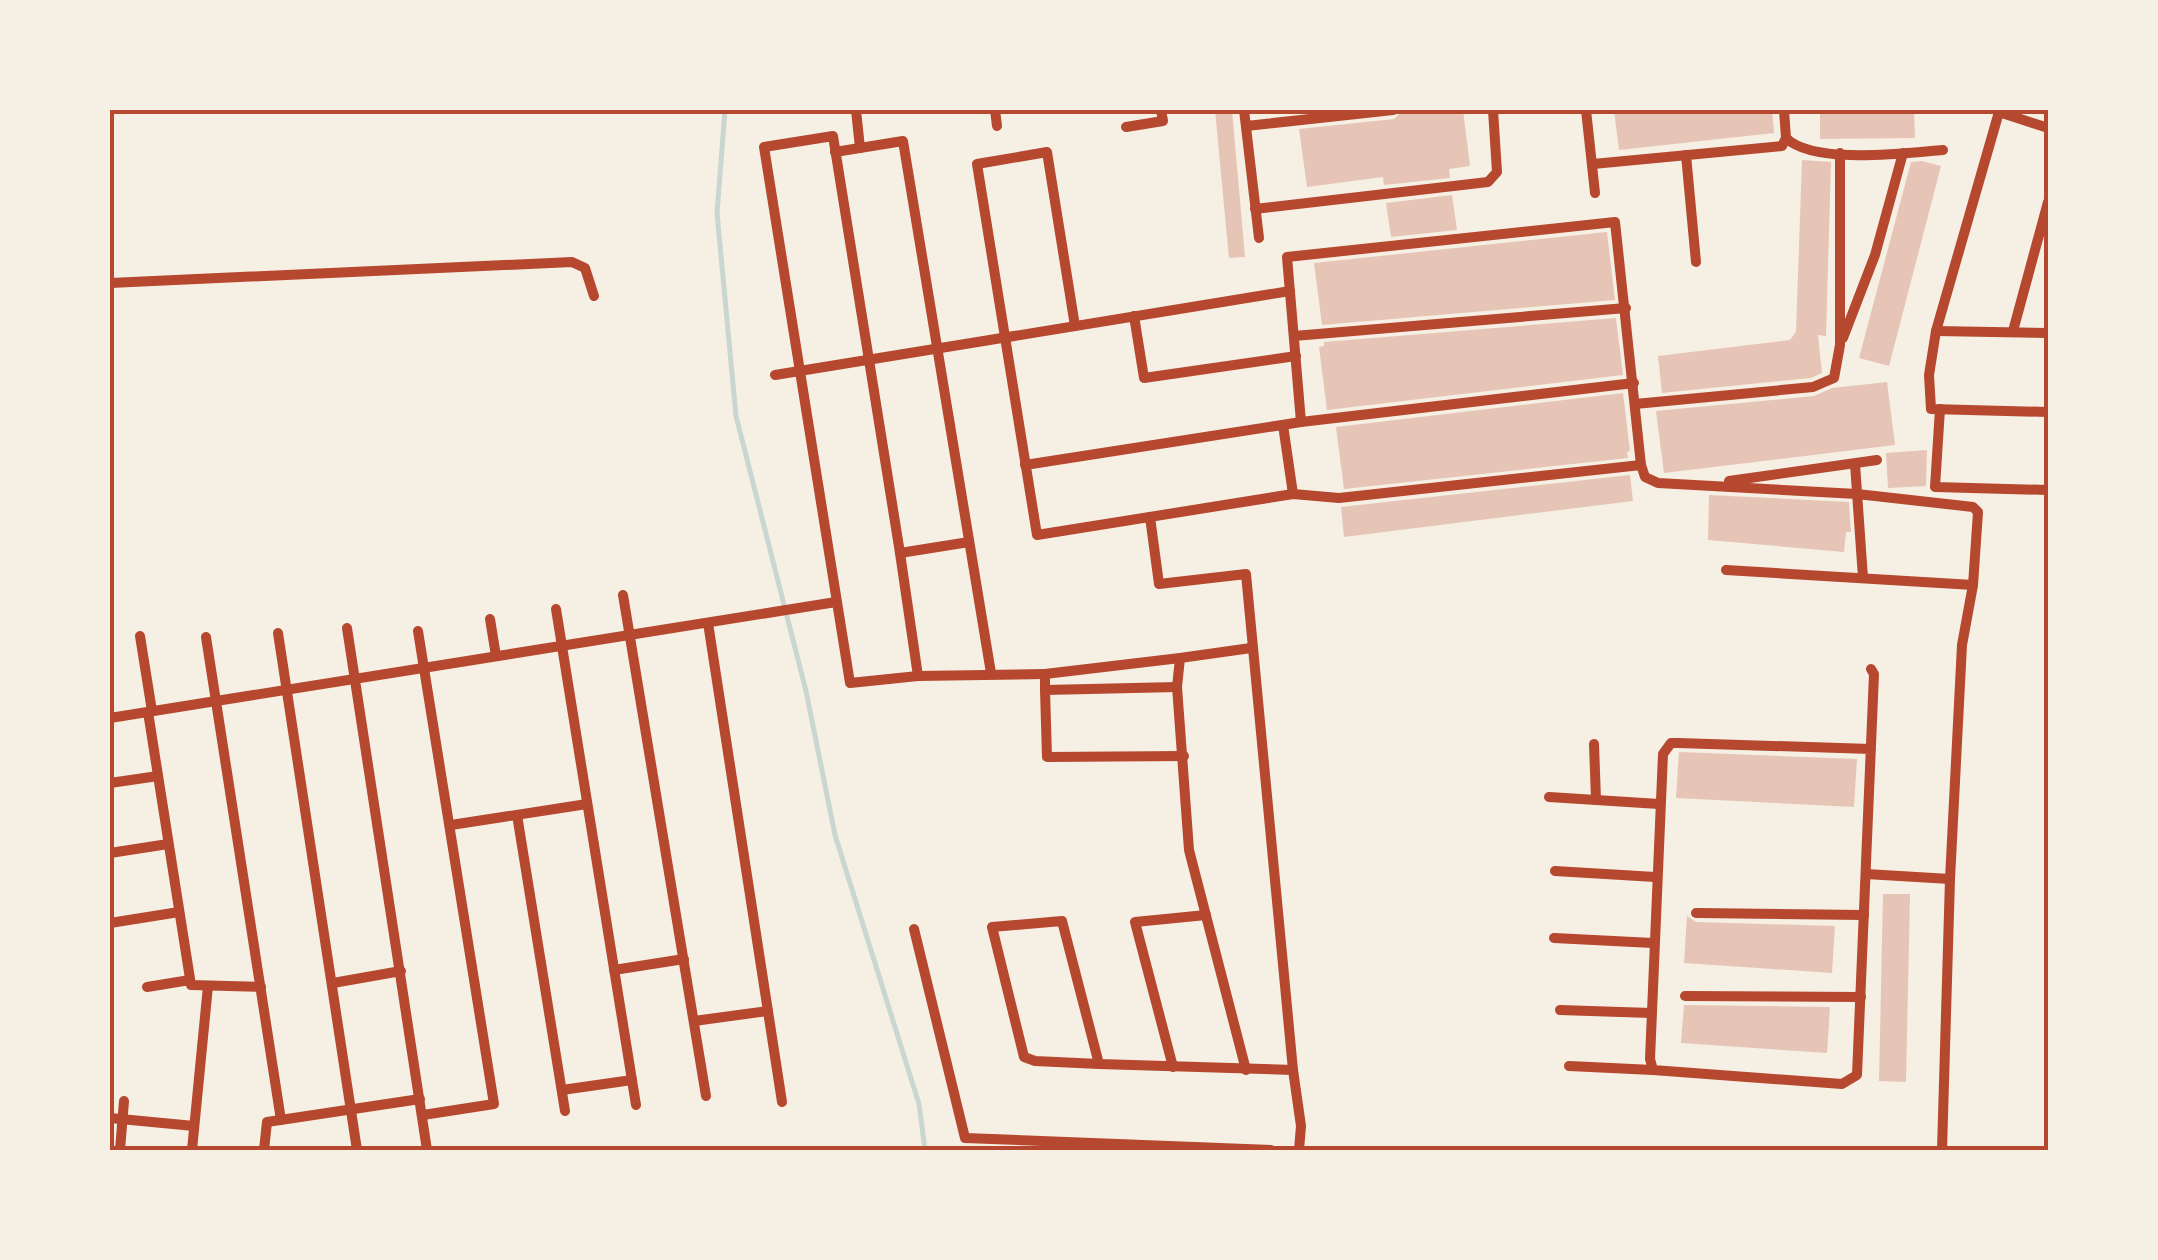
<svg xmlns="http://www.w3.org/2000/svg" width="2158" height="1260" font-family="Raleway,sans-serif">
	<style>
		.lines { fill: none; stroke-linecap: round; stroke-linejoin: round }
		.stream { stroke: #c9d6d2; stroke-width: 5 }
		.building { fill: #e6c5b7 }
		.minor { stroke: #b5482f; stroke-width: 10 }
		.neatline { fill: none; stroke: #b5482f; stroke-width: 4 }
	</style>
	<rect width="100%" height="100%" fill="#f6efe4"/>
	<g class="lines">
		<path class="stream" d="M 725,110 L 717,213 L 736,416 L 806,691 L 835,835 L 919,1104 L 925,1150"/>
	</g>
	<g class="building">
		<path d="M 1215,110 L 1232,110 L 1245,257 L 1229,258 Z"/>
		<path d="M 1410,110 L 1463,110 L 1470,166 L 1449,169 L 1450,178 L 1384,185 L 1383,177 L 1307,187 L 1299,129 L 1394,119 L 1402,111 Z"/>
		<path d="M 1614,110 L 1772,110 L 1774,133 L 1619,150 Z"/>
		<path d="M 1914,110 L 1915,138 L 1820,139 L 1820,111 Z"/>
		<path d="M 1802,160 L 1831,162 L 1826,336 L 1818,335 L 1822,373 L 1811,378 L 1662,393 L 1658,356 L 1790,340 L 1796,332 Z"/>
		<path d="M 1922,161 L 1941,166 L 1889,366 L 1859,358 L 1911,162 Z"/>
		<path d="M 1452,195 L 1457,230 L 1391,237 L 1386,203 Z"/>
		<path d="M 1607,232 L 1615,300 L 1322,325 L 1314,263 Z"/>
		<path d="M 1616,318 L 1623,375 L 1327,410 L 1319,347 L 1324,346 L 1324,342 Z"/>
		<path d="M 1887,382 L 1895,445 L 1664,473 L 1656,411 L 1814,396 L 1832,388 Z"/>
		<path d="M 1623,393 L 1630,451 L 1627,452 L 1628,458 L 1344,489 L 1336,427 Z"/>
		<path d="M 1927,450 L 1926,486 L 1888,488 L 1886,453 Z"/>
		<path d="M 1630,475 L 1633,501 L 1344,537 L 1341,507 Z"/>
		<path d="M 1709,495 L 1849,502 L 1851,532 L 1846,532 L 1844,552 L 1708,540 Z"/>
		<path d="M 1679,752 L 1857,759 L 1854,807 L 1676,798 Z"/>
		<path d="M 1883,894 L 1910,894 L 1906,1082 L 1879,1081 Z"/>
		<path d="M 1687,916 L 1696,922 L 1835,926 L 1832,973 L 1684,963 Z"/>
		<path d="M 1684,1005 L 1830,1007 L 1827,1053 L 1681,1043 Z"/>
	</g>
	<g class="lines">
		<g class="minor">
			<path d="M 856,110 L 860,148"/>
			<path d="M 995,110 L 997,126"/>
			<path d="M 1244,110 L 1259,238"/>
			<path d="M 1586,110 L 1595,193"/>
			<path d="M 1246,126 L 1393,110"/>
			<path d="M 1126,127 L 1163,121 L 1161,110"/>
			<path d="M 2048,128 L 1999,112 L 1936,331 L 1929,375 L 1931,409 L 2048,412"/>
			<path d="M 1786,138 C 1814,165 1905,153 1943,150"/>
			<path d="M 835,152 L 903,141 L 991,673"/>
			<path d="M 1686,155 L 1696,262"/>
			<path d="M 1593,164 L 1782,146 L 1786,138 L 1784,110"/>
			<path d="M 1255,209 L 1488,182 L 1497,172 L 1493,110"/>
			<path d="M 110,283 L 572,262 L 585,268 L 594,296"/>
			<path d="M 1134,316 L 1144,378 L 1296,356"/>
			<path d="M 1075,326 L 1047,152 L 977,164 L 1037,535 L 1293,494 L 1339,498 L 1641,465"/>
			<path d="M 1936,331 L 2048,333"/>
			<path d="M 2013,331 L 2048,202"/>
			<path d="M 1294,336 L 1626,308"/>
			<path d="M 1843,338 L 1875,255 L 1903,153"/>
			<path d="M 775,375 L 1290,291"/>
			<path d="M 1635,404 L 1813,387 L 1834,378 L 1840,345 L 1840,153"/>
			<path d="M 1940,409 L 1935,487 L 2048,490"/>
			<path d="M 1301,422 L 1634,383"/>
			<path d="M 1283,425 L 1293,494"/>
			<path d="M 1855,464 L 1863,578"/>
			<path d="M 1025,465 L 1301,422 L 1287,257 L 1615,222 L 1641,465 L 1645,477 L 1658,483 L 1857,494 L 1973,507 L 1978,512 L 1973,585 L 1962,645 L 1950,879 L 1942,1150"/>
			<path d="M 1729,481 L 1877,460"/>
			<path d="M 1150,517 L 1159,584 L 1246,574 L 1293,1070 L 1301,1126 L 1299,1150"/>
			<path d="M 969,542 L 900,553 L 833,136 L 764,147 L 850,683 L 918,676 L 1045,674"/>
			<path d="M 900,553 L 918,676"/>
			<path d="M 1726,570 L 1973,585"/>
			<path d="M 623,595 L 706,1096"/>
			<path d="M 556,609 L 636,1105"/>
			<path d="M 490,619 L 496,656"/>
			<path d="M 708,623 L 782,1102"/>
			<path d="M 347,628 L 427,1150"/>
			<path d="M 418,631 L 494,1104 L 423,1115"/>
			<path d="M 278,633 L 357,1150"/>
			<path d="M 140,636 L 152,711"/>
			<path d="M 206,637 L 281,1120"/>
			<path d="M 1177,687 L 1045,690 L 1047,757 L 1184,756"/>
			<path d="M 1045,690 L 1045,674 L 1180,658"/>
			<path d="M 148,712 L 191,985 L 261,987"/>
			<path d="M 110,718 L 836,602"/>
			<path d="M 1594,744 L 1596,800"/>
			<path d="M 1871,749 L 1678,743 L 1671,743 L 1663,754 L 1650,1059 L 1653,1070 L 1842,1084 L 1857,1075 C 1863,941 1869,807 1874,674 L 1871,669"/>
			<path d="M 110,783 L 158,776"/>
			<path d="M 1549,797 L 1659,804"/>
			<path d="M 517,815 L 565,1111"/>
			<path d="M 451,825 L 587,804"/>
			<path d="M 110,853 L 168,844"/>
			<path d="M 1555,871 L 1655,877"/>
			<path d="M 1866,874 L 1950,879"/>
			<path d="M 1696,913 L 1864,915"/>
			<path d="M 110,923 L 179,912"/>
			<path d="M 914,929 L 965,1138 L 1271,1150"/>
			<path d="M 1554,938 L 1653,943"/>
			<path d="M 614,970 L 684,959"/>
			<path d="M 333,983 L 401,971"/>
			<path d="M 147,987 L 190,980"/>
			<path d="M 1685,996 L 1861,997"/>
			<path d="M 1560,1010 L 1651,1013"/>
			<path d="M 694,1021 L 768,1011"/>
			<path d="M 1099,1064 L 1062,921 L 992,927 L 1024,1057 L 1035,1061 L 1099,1064 L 1293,1070"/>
			<path d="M 1569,1066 L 1653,1070"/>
			<path d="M 1173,1067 L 1135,922 L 1206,915"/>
			<path d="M 1246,1070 L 1189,850 L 1177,687 L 1180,658 L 1251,648"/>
			<path d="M 562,1090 L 632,1080"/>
			<path d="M 110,1118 L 194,1126"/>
			<path d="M 120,1150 L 124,1101"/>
			<path d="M 192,1150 L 208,986"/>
			<path d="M 264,1150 L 267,1122 L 420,1099"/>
		</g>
	</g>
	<rect width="2158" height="1260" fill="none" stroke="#f6efe4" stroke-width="225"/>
	<rect x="112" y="112" width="1934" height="1036" class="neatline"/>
</svg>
